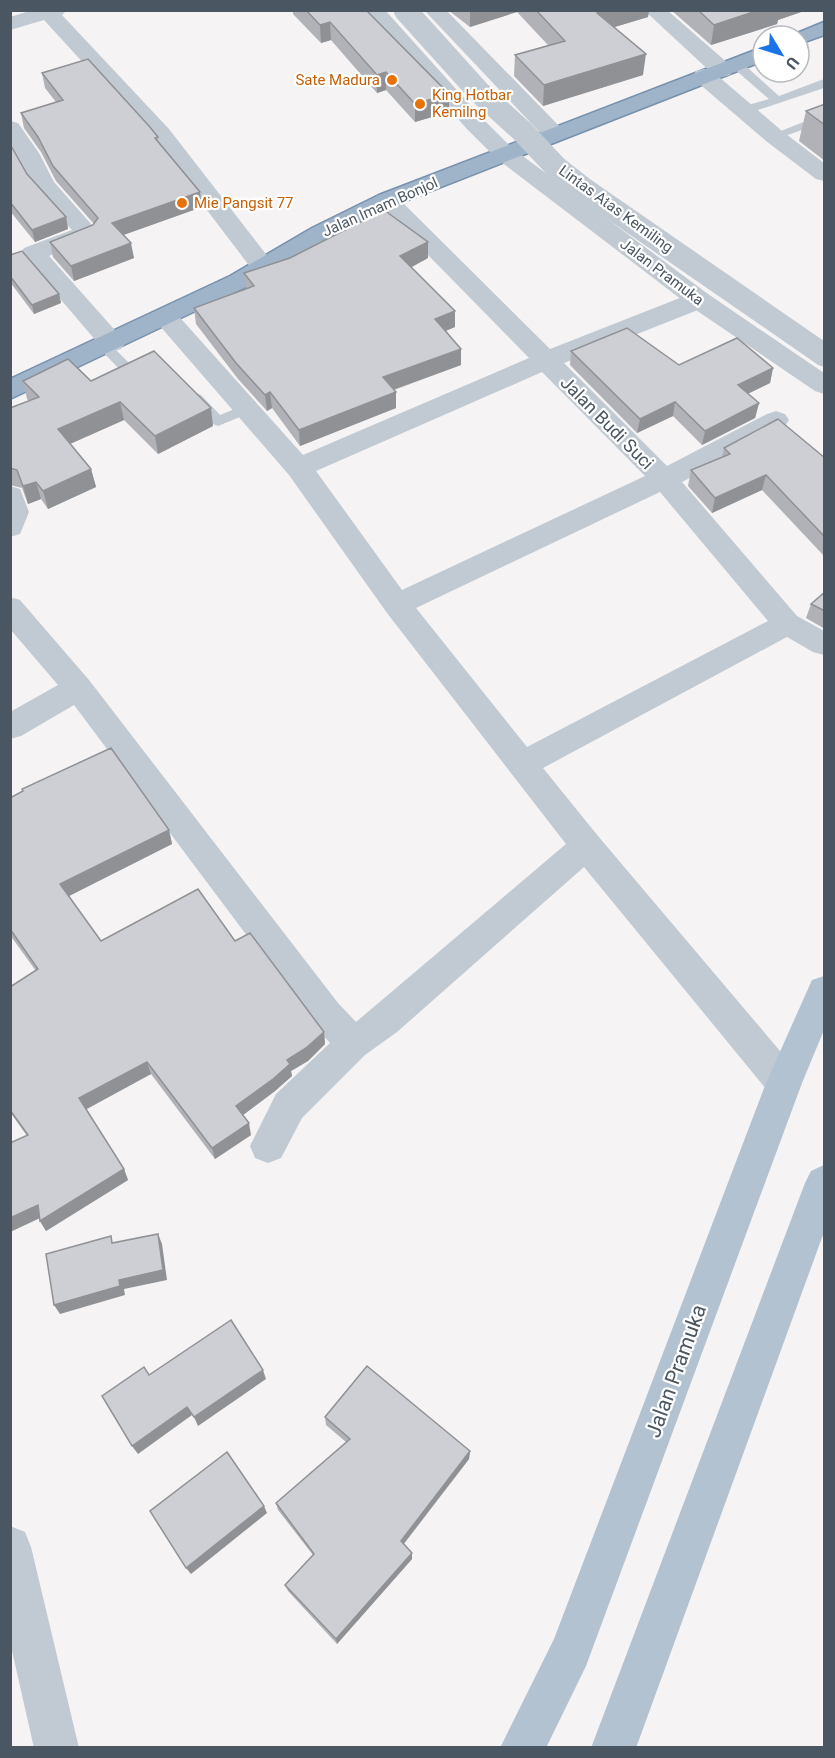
<svg xmlns="http://www.w3.org/2000/svg" width="835" height="1758" font-family="Roboto,sans-serif">
	<style>
		.lines { fill: none; stroke-linecap: round; stroke-linejoin: round }
		.trunk-casing { stroke: #7690ad; stroke-width: 3 }
		.service { fill: #c1cad2; fill-rule: evenodd }
		.minor { fill: #c1cad2; fill-rule: evenodd }
		.tertiary { fill: #c1cad2; fill-rule: evenodd }
		.primary { fill: #b3c2d1; fill-rule: evenodd }
		.trunk { fill: #9fb4c9; fill-rule: evenodd }
		.tertiary-bridge { stroke: #c1cad2; stroke-width: 23 }
		.wall { fill: #b0b2b7 }
		.shaded-wall { fill: #909195 }
		.building { fill: #cdcfd5; stroke: #909195; stroke-width: 1.5 }
		.food-dot { fill: #e8710a; stroke: #fff; stroke-width: 2 }
		.labels { text-anchor: middle; stroke-width: 4.5; stroke-linejoin: round; paint-order: stroke }
		.far-food-label { font-size: 15px; fill: #c56008; stroke: #fff; text-anchor: start }
		.far-street-label { font-size: 15px; fill: #4a5661; stroke: #fff }
		.street-label { font-size: 18px; fill: #4a5661; stroke: #fff }
		.near-street-label { font-size: 21px; fill: #4a5661; stroke: #fff }
	</style>
	<rect width="100%" height="100%" fill="#f5f3f3"/>
	<g class="lines">
		<defs>
			<g id="trunk">
				<path d="M 824,22 L 824,35 L 799,44 L 799,36 L 790,36 Z"/>
				<path d="M 763,47 L 763,61 L 395,205 L 328,238 L 248,286 L 10,399 L 10,379 L 230,276 L 312,228 L 379,195 Z"/>
			</g>
		</defs>
		<use href="#trunk" class="trunk-casing"/>
		<g class="service">
			<path d="M 736,60 L 740,61 L 779,96 L 824,79 L 824,88 L 749,113 L 741,113 L 741,107 L 769,99 L 732,67 L 730,64 Z"/>
			<path d="M 824,114 L 824,122 L 774,140 L 768,136 Z"/>
			<path d="M 104,341 L 109,343 L 133,367 L 144,363 L 151,368 C 147,375 134,378 126,376 L 97,346 Z"/>
			<path d="M 196,393 L 201,395 L 220,415 L 247,404 L 254,409 L 252,412 L 218,426 L 213,424 L 191,401 L 189,398 Z"/>
		</g>
		<g class="minor">
			<path d="M 33,10 L 67,10 L 62,15 L 169,129 L 272,262 L 275,267 L 272,272 L 263,275 L 254,272 L 153,139 L 44,20 L 10,30 L 10,17 Z"/>
			<path d="M 644,10 L 667,10 L 730,65 L 733,70 L 730,75 L 722,77 L 714,75 Z"/>
			<path d="M 10,121 L 18,123 L 39,153 L 54,182 L 99,233 L 95,238 L 49,256 L 121,337 L 125,343 L 121,349 L 112,351 L 103,349 L 21,253 L 24,248 L 72,230 L 32,185 L 10,145 Z"/>
			<path d="M 387,193 L 395,195 L 550,349 L 690,294 L 699,292 L 708,294 L 711,300 L 708,306 L 564,363 L 667,466 L 767,414 L 776,411 L 785,414 L 789,420 L 785,426 L 682,482 L 797,616 L 824,631 L 824,655 L 813,652 L 787,637 L 543,768 L 598,836 L 797,1071 L 802,1083 L 797,1095 L 784,1099 L 771,1095 L 584,867 L 397,1032 L 365,1055 L 302,1118 L 281,1158 L 268,1163 L 255,1158 L 250,1146 L 276,1094 L 330,1043 L 314,1025 L 74,705 L 21,736 L 10,739 L 10,712 L 58,685 L 10,629 L 10,597 L 20,600 L 89,680 L 338,1003 L 356,1022 L 566,844 L 387,613 L 289,475 L 153,318 L 157,312 L 166,310 L 175,312 L 303,455 L 529,358 L 379,205 L 375,200 L 379,195 ZM 542,372 L 645,476 L 402,590 L 316,471 ZM 660,492 L 768,621 L 527,747 L 416,608 Z"/>
			<path d="M 10,486 L 20,489 L 29,512 L 20,534 L 10,537 Z"/>
			<path d="M 10,1526 L 25,1532 L 31,1547 L 79,1748 L 34,1748 L 10,1642 Z"/>
		</g>
		<g class="tertiary">
			<path d="M 363,10 L 385,10 L 482,118 L 512,148 L 708,294 L 824,373 L 824,394 L 815,391 L 690,306 L 496,158 L 466,128 Z"/>
			<path d="M 424,10 L 446,10 L 562,129 L 565,134 L 562,139 L 554,141 L 546,139 Z"/>
			<path d="M 704,69 L 712,71 L 782,131 L 824,163 L 824,181 L 816,179 L 766,141 L 696,81 L 693,76 L 696,71 Z"/>
		</g>
		<g class="primary">
			<path d="M 824,976 L 824,1030 L 802,1083 L 586,1666 L 546,1748 L 500,1748 L 554,1639 L 766,1083 L 812,980 Z"/>
			<path d="M 824,1165 L 824,1232 L 636,1748 L 591,1748 L 805,1183 L 811,1171 Z"/>
		</g>
		<use href="#trunk" class="trunk"/>
		<path class="tertiary-bridge" d="M 405,10 L 479,92 L 522,131 L 556,167 L 584,189 L 824,355"/>
	</g>
	<g class="wall">
		<path d="M 293,10 L 366,10 L 449,94 L 449,112 L 415,122 L 386,90 L 377,93 L 331,40 L 321,43 L 293,14 Z"/>
		<path d="M 448,10 L 649,10 L 648,17 L 614,27 L 643,75 L 543,106 L 514,76 L 515,55 L 548,45 L 517,12 L 470,27 Z"/>
		<path d="M 671,10 L 807,10 L 778,20 L 777,24 L 711,45 Z"/>
		<path d="M 42,73 L 158,137 L 158,141 L 202,207 L 123,235 L 134,258 L 74,281 L 53,257 L 50,242 L 94,224 L 56,181 L 41,152 L 24,128 L 21,113 L 56,102 L 45,88 Z"/>
		<path d="M 825,104 L 825,161 L 799,141 L 806,111 Z"/>
		<path d="M 10,144 L 27,174 L 66,217 L 68,229 L 35,242 L 10,211 Z"/>
		<path d="M 10,255 L 59,294 L 61,303 L 34,314 L 10,282 Z"/>
		<path d="M 428,258 L 411,267 L 455,311 L 455,327 L 446,331 L 461,349 L 461,365 L 394,390 L 396,408 L 300,446 L 272,408 L 267,411 L 238,379 L 196,324 L 194,308 L 246,289 L 244,273 Z"/>
		<path d="M 571,351 L 679,365 L 773,368 L 770,383 L 747,394 L 759,403 L 755,418 L 702,445 L 673,416 L 637,433 L 570,365 Z"/>
		<path d="M 23,381 L 91,381 L 213,426 L 158,454 L 124,420 L 70,444 L 91,469 L 96,487 L 48,509 L 41,499 L 28,504 L 22,488 L 10,485 L 10,408 L 29,401 L 27,399 Z"/>
		<path d="M 724,448 L 825,458 L 825,557 L 762,490 L 712,513 L 688,486 L 691,470 L 722,457 Z"/>
		<path d="M 825,592 L 825,629 L 806,618 L 811,604 Z"/>
		<path d="M 10,798 L 169,830 L 172,844 L 69,896 L 101,941 L 235,941 L 324,1032 L 325,1044 L 308,1061 L 291,1071 L 292,1076 L 275,1091 L 243,1115 L 251,1135 L 215,1159 L 151,1074 L 86,1109 L 124,1169 L 128,1180 L 46,1231 L 40,1221 L 40,1218 L 10,1232 L 10,1144 L 27,1136 L 10,1112 L 10,987 L 36,971 L 10,935 Z"/>
		<path d="M 325,1417 L 470,1451 L 469,1459 L 404,1544 L 412,1553 L 412,1559 L 337,1644 L 288,1591 L 285,1585 L 313,1555 L 278,1510 L 276,1503 L 346,1442 L 326,1425 Z"/>
	</g>
	<g class="shaded-wall">
		<path d="M 470,10 L 517,10 L 517,12 L 470,27 Z"/>
		<path d="M 604,10 L 649,10 L 648,17 L 595,33 L 597,13 Z"/>
		<path d="M 759,10 L 807,10 L 778,20 L 777,24 L 711,45 L 714,25 Z"/>
		<path d="M 330,22 L 331,40 L 321,43 L 320,25 Z"/>
		<path d="M 646,54 L 643,75 L 543,106 L 544,85 Z"/>
		<path d="M 386,72 L 386,90 L 377,93 L 377,75 Z"/>
		<path d="M 449,94 L 449,112 L 415,122 L 415,104 Z"/>
		<path d="M 200,192 L 202,207 L 115,238 L 112,223 Z"/>
		<path d="M 66,217 L 68,229 L 35,242 L 32,230 Z"/>
		<path d="M 428,242 L 428,258 L 401,273 L 400,256 Z"/>
		<path d="M 131,243 L 134,258 L 74,281 L 71,266 Z"/>
		<path d="M 59,294 L 61,303 L 34,314 L 32,305 Z"/>
		<path d="M 455,311 L 455,327 L 435,335 L 435,319 Z"/>
		<path d="M 461,349 L 461,365 L 384,393 L 383,377 Z"/>
		<path d="M 773,368 L 770,383 L 735,400 L 738,385 Z"/>
		<path d="M 270,392 L 272,408 L 267,411 L 265,395 Z"/>
		<path d="M 396,392 L 396,408 L 300,446 L 299,430 Z"/>
		<path d="M 120,402 L 124,420 L 63,447 L 58,429 Z"/>
		<path d="M 675,402 L 673,416 L 637,433 L 640,419 Z"/>
		<path d="M 759,403 L 755,418 L 702,445 L 705,431 Z"/>
		<path d="M 211,408 L 213,426 L 158,454 L 155,436 Z"/>
		<path d="M 91,469 L 96,487 L 48,509 L 43,491 Z"/>
		<path d="M 766,475 L 762,490 L 712,513 L 715,498 Z"/>
		<path d="M 36,482 L 41,499 L 28,504 L 23,486 Z"/>
		<path d="M 169,830 L 172,844 L 65,898 L 60,884 Z"/>
		<path d="M 324,1032 L 325,1044 L 308,1061 L 291,1071 L 292,1076 L 275,1091 L 239,1118 L 236,1106 L 287,1060 Z"/>
		<path d="M 147,1062 L 151,1074 L 85,1110 L 79,1098 Z"/>
		<path d="M 249,1123 L 251,1135 L 215,1159 L 212,1148 Z"/>
		<path d="M 124,1169 L 128,1180 L 46,1231 L 40,1221 Z"/>
		<path d="M 38,1205 L 44,1216 L 10,1232 L 10,1218 Z"/>
		<path d="M 158,1234 L 162,1244 L 167,1280 L 124,1289 L 125,1295 L 60,1314 L 54,1305 L 119,1280 Z"/>
		<path d="M 263,1370 L 266,1379 L 198,1426 L 194,1417 Z"/>
		<path d="M 187,1407 L 192,1415 L 138,1454 L 132,1446 Z"/>
		<path d="M 470,1451 L 469,1459 L 401,1547 L 401,1541 Z"/>
		<path d="M 264,1506 L 267,1513 L 191,1574 L 186,1568 Z"/>
		<path d="M 412,1553 L 412,1559 L 337,1644 L 336,1639 Z"/>
	</g>
	<g class="building">
		<path d="M 306,10 L 366,10 L 449,94 L 415,104 L 386,72 L 377,75 L 330,22 L 320,25 Z"/>
		<path d="M 536,10 L 604,10 L 597,13 L 646,54 L 544,85 L 515,55 L 565,41 Z"/>
		<path d="M 698,10 L 759,10 L 714,25 Z"/>
		<path d="M 88,59 L 149,126 L 158,137 L 155,138 L 200,192 L 112,223 L 131,243 L 71,266 L 50,242 L 93,225 L 98,218 L 53,166 L 38,137 L 21,113 L 63,100 L 42,73 Z"/>
		<path d="M 825,104 L 825,125 L 806,111 Z"/>
		<path d="M 10,144 L 27,174 L 66,217 L 32,230 L 10,202 Z"/>
		<path d="M 384,210 L 428,242 L 400,256 L 455,311 L 435,319 L 461,349 L 383,377 L 396,392 L 299,430 L 270,392 L 265,395 L 236,363 L 194,308 L 254,286 L 244,273 L 290,258 Z"/>
		<path d="M 22,251 L 59,294 L 32,305 L 10,276 L 10,255 Z"/>
		<path d="M 627,328 L 679,365 L 737,338 L 773,368 L 738,385 L 759,403 L 705,431 L 675,402 L 640,419 L 571,351 Z"/>
		<path d="M 154,351 L 211,408 L 155,436 L 120,402 L 58,429 L 91,469 L 43,491 L 36,482 L 23,486 L 17,470 L 10,468 L 10,408 L 39,397 L 23,381 L 68,359 L 91,381 Z"/>
		<path d="M 778,419 L 825,458 L 825,537 L 766,475 L 715,498 L 691,470 L 730,454 L 724,448 Z"/>
		<path d="M 825,592 L 825,611 L 811,604 Z"/>
		<path d="M 111,748 L 169,830 L 60,884 L 101,941 L 198,889 L 235,941 L 250,933 L 324,1032 L 306,1048 L 287,1060 L 290,1064 L 273,1079 L 236,1106 L 249,1123 L 212,1148 L 147,1062 L 79,1098 L 124,1169 L 40,1221 L 38,1205 L 10,1218 L 10,1143 L 28,1135 L 10,1110 L 10,987 L 38,969 L 10,929 L 10,798 L 23,791 L 22,789 Z"/>
		<path d="M 158,1234 L 163,1270 L 119,1280 L 120,1286 L 54,1305 L 46,1254 L 111,1236 L 112,1243 Z"/>
		<path d="M 231,1320 L 263,1370 L 194,1417 L 187,1407 L 132,1446 L 102,1396 L 144,1367 L 149,1375 Z"/>
		<path d="M 367,1366 L 470,1451 L 401,1541 L 412,1553 L 336,1639 L 285,1585 L 314,1554 L 276,1503 L 350,1439 L 325,1417 Z"/>
		<path d="M 227,1452 L 264,1506 L 186,1568 L 150,1511 Z"/>
	</g>
	<g class="food-dot">
		<circle cx="392" cy="80" r="6"/>
		<circle cx="420" cy="104" r="6"/>
		<circle cx="182" cy="203" r="6"/>
	</g>
	<g class="labels">
		<g class="far-food-label">
			<text x="380" y="85" text-anchor="end">Sate Madura</text>
			<text x="432" y="100">King Hotbar<tspan x="432" dy="17">Kemilng</tspan></text>
			<text x="194" y="208">Mie Pangsit 77</text>
		</g>
		<g class="far-street-label">
			<text transform="translate(380 207) rotate(-24)" y="5">Jalan Imam Bonjol</text>
			<text transform="translate(616 209) rotate(36)" y="5">Lintas Atas Kemiling</text>
			<text transform="translate(662 272) rotate(37)" y="5">Jalan Pramuka</text>
		</g>
		<g class="street-label">
			<text transform="translate(607 423) rotate(45)" y="6">Jalan Budi Suci</text>
		</g>
		<g class="near-street-label">
			<text transform="translate(676 1371) rotate(-70)" y="7">Jalan Pramuka</text>
		</g>
	</g>
	<rect width="835" height="1758" fill="none" stroke="#4a5661" stroke-width="24"/>
	<g transform="translate(781 54) rotate(128)"><circle r="28" fill="#ffffff" stroke="#b7bbc0" stroke-width="1.5"/>
	<path d="M0-4.5L10 22L0 15L-10 22Z" fill="#1a73e8"/>
	<text y="-9" font-size="16" font-weight="bold" text-anchor="middle" fill="#4a5661">U</text>
	</g>
</svg>
